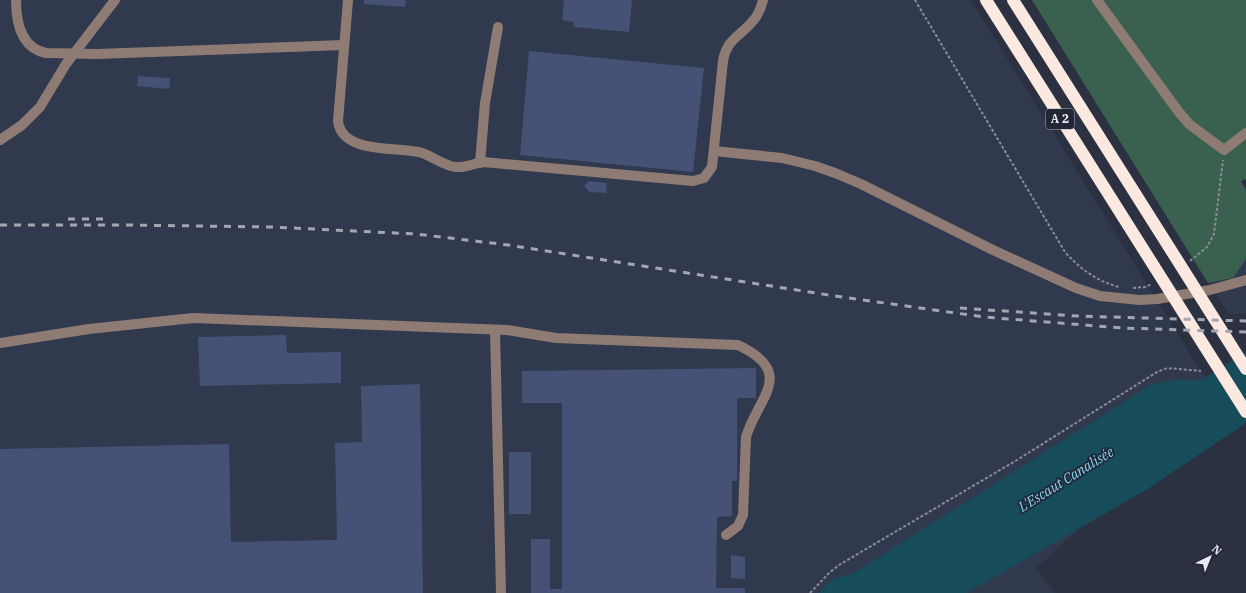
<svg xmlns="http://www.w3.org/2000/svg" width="1246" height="593" font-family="'IBM Plex Serif',serif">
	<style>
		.built { fill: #31394e }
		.green { fill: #3a614f }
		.water { fill: #174c5b }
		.building { fill: #455275 }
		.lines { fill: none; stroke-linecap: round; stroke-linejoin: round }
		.path { stroke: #888d99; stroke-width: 2; stroke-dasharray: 3 2; stroke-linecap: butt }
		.minor { stroke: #8e7b73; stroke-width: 10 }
		.highway { stroke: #fbe8e0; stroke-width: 12 }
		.rail { stroke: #a2a7b2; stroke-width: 3; stroke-dasharray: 7 7; stroke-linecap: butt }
		.labels { text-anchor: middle; stroke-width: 3.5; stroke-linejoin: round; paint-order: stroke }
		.shield { fill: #222735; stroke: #acb0bb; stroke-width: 1 }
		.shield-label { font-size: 12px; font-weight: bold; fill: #e7ebf4 }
		.water-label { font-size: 14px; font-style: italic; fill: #86daf5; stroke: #222735 }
	</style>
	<rect width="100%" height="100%" fill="#2b3140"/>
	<g class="built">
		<path d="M 0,0 L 971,0 L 1220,402 L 1036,568 L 1055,593 L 0,593 Z"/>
		<path d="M 1246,259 L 1246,314 L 1229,314 L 1208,283 L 1233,278 Z"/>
	</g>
	<path class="green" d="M 1032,0 L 1246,0 L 1246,179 L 1241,181 L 1246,190 L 1246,259 L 1233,278 L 1208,283 Z"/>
	<path class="water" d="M 1246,352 L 1246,423 L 1146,490 L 967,593 L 819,593 L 833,579 L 854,573 L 1152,384 L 1178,380 L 1201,380 Z"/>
	<g class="building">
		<path d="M 364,0 L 406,0 L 405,7 L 364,4 Z"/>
		<path d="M 564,0 L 632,0 L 629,32 L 574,27 L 574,22 L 562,20 Z"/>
		<path d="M 529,51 L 704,68 L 693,172 L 520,155 Z"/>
		<path d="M 138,76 L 170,78 L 169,89 L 137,86 Z"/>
		<path d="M 589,181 L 607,183 L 606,193 L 589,192 L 584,186 Z"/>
		<path d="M 286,335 L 287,353 L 341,352 L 341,383 L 200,386 L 198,337 Z"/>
		<path d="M 756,368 L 756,398 L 737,398 L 737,481 L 732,481 L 732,516 L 717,517 L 716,588 L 745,588 L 745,593 L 531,593 L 531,539 L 550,539 L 550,589 L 562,589 L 562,403 L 522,403 L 522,371 Z"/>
		<path d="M 420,384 L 423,593 L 0,593 L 0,449 L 229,444 L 231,542 L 337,540 L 335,443 L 362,442 L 361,386 Z"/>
		<rect x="509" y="452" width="22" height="62"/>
		<path d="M 731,555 L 745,557 L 745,579 L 731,578 Z"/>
	</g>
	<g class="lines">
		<g class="path">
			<path d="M 915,0 L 1065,252 C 1080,269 1097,281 1119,287"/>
			<path d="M 1190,261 L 1207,247 L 1214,234 L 1223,160"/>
			<path d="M 1133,288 L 1145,287 L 1152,284"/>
			<path d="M 810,593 L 829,573 L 839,565 L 1017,460 L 1157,372 L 1167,368 L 1201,371"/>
		</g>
		<g class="minor">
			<path d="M 16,0 C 16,22 21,48 46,53 L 97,54 L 344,45"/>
			<path d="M 348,0 L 338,121 C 342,155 398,146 422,153 C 434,157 444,166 456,167 C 466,168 474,163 483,162 L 693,181 L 704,178 L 712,167 L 723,61 C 727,39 739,37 752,22 C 758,16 761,8 763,0"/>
			<path d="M 1097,0 L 1178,111 L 1189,124 L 1224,150 L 1246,133"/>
			<path d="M 0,140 L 22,125 L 40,107 L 66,64 L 115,0"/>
			<path d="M 714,151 L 782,158 L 815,166 L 835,173 L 861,184 L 993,250 L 1076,288 L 1100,296 L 1140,300 L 1157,299 L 1210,290 L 1246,280"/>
			<path d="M 480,163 L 485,103 L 498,27"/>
			<path d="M 495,330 L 501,593"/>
			<path d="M 0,343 L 89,329 L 193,318 L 507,330 L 556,338 L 738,345 C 797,373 758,397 746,437 L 743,515 L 738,526 L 726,535"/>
		</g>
		<g class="highway">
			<path d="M 986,0 L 1246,412"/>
			<path d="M 1013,0 L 1246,369"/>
		</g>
		<g class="rail">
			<path d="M 68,219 L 108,219"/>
			<path d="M 0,225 L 126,225 L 271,227 L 416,234 L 508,245 L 835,296 L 984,317 L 1122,328 L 1246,332"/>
			<path d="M 960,308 L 1077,316 L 1246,321"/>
		</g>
	</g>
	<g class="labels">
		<rect class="shield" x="1046" y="109" width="28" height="20" rx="3"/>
		<g class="shield-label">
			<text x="1060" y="123">A 2</text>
		</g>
		<g class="water-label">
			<text transform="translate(1066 479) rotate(-32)" y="5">L'Escaut Canalisée</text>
		</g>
	</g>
	<g transform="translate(1210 557) rotate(43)" stroke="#222735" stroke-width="3" paint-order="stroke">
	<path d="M0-3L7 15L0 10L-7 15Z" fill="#e7ebf4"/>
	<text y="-6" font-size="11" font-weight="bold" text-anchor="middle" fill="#e7ebf4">N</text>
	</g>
</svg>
